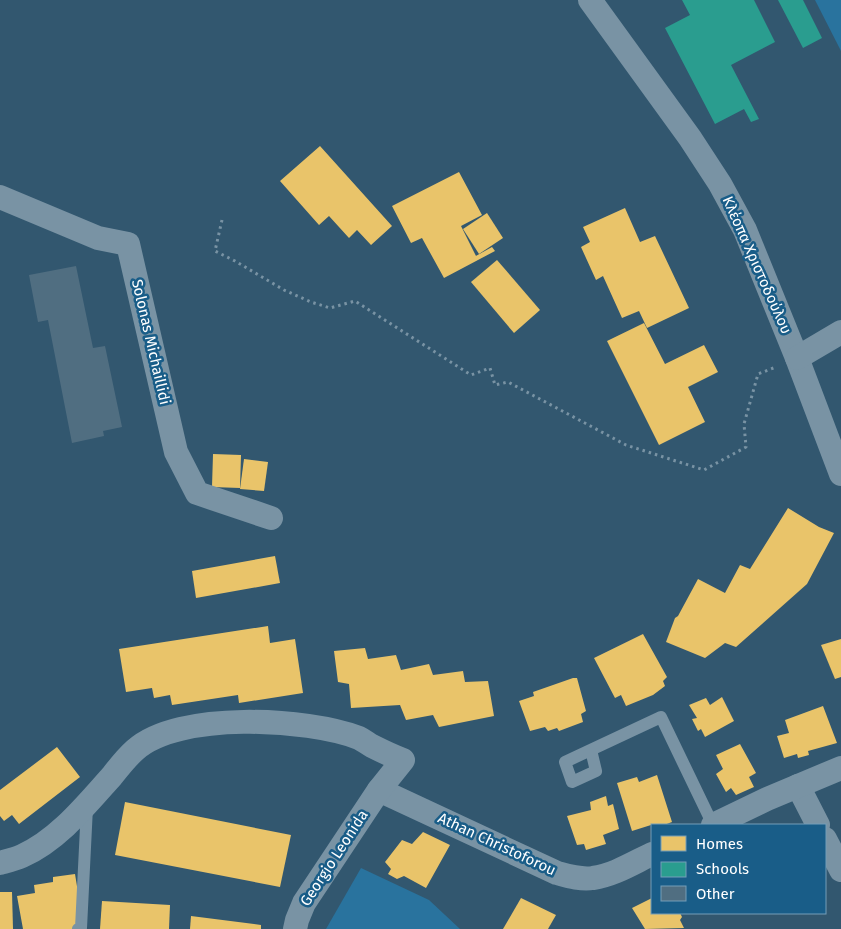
<svg xmlns="http://www.w3.org/2000/svg" width="841" height="929" font-family="'Fira Sans',sans-serif">
	<style>
		.green { fill: #29739e }
		.homes { fill: #e9c46a }
		.schools { fill: #2a9d8f }
		.building { fill: #506e81 }
		.lines { fill: none; stroke-linecap: round; stroke-linejoin: round }
		.path { stroke: #7993a4; stroke-width: 3; stroke-dasharray: 2.5 4; stroke-linecap: butt }
		.lane { stroke: #7993a4; stroke-width: 12 }
		.street { stroke: #7993a4; stroke-width: 24 }
		.labels { text-anchor: middle; stroke-width: 5; stroke-linejoin: round; paint-order: stroke }
		.street-label { font-size: 15px; fill: #fff; stroke: #195d88 }
	</style>
	<rect width="100%" height="100%" fill="#32576f"/>
	<g class="green">
		<path d="M 815,0 L 841,0 L 841,51 Z"/>
		<path d="M 361,868 L 429,900 L 460,929 L 326,929 Z"/>
	</g>
	<g class="homes">
		<path d="M 320,146 L 392,226 L 371,245 L 357,230 L 349,238 L 329,216 L 319,225 L 280,181 Z"/>
		<path d="M 459,172 L 482,215 L 461,226 L 476,256 L 474,257 L 492,247 L 495,251 L 444,278 L 422,238 L 411,243 L 392,206 Z"/>
		<path d="M 625,208 L 640,242 L 655,236 L 689,308 L 647,328 L 639,311 L 622,318 L 603,276 L 596,280 L 581,247 L 590,242 L 583,227 Z"/>
		<path d="M 487,213 L 503,238 L 479,254 L 463,229 Z"/>
		<path d="M 497,260 L 540,310 L 514,333 L 471,282 Z"/>
		<path d="M 644,323 L 665,364 L 704,345 L 718,372 L 688,387 L 705,422 L 659,445 L 607,341 Z"/>
		<path d="M 213,454 L 241,455 L 240,488 L 212,487 Z"/>
		<path d="M 244,459 L 268,462 L 264,491 L 240,489 Z"/>
		<path d="M 788,508 L 819,527 L 834,533 L 807,584 L 736,647 L 725,643 L 705,658 L 666,642 L 675,618 L 678,616 L 698,579 L 725,593 L 740,565 L 750,569 Z"/>
		<path d="M 275,556 L 280,583 L 196,598 L 192,571 Z"/>
		<path d="M 268,626 L 270,643 L 295,639 L 303,693 L 239,703 L 238,695 L 172,705 L 170,695 L 154,698 L 152,688 L 126,692 L 119,649 Z"/>
		<path d="M 643,634 L 667,677 L 663,681 L 665,686 L 653,695 L 626,706 L 621,695 L 615,698 L 594,658 Z"/>
		<path d="M 841,639 L 841,677 L 835,679 L 821,645 Z"/>
		<path d="M 365,648 L 368,659 L 396,655 L 401,670 L 429,664 L 433,675 L 463,671 L 465,682 L 488,681 L 494,716 L 439,727 L 433,715 L 406,720 L 400,705 L 351,708 L 349,684 L 338,682 L 334,651 Z"/>
		<path d="M 573,678 L 577,678 L 586,711 L 581,714 L 583,722 L 559,731 L 557,728 L 548,731 L 545,727 L 530,731 L 519,701 L 534,696 L 533,692 Z"/>
		<path d="M 722,697 L 734,721 L 705,737 L 701,729 L 698,731 L 692,719 L 697,718 L 689,705 L 706,698 L 710,705 Z"/>
		<path d="M 823,706 L 837,743 L 808,751 L 809,755 L 798,758 L 797,754 L 784,758 L 777,736 L 789,733 L 785,720 Z"/>
		<path d="M 740,744 L 756,773 L 749,777 L 754,787 L 736,795 L 731,788 L 726,792 L 716,774 L 723,769 L 716,755 Z"/>
		<path d="M 57,747 L 80,777 L 19,824 L 12,815 L 4,821 L 0,816 L 0,790 Z"/>
		<path d="M 657,775 L 672,822 L 664,825 L 652,825 L 652,829 L 651,825 L 632,831 L 617,783 L 637,777 L 639,782 Z"/>
		<path d="M 606,796 L 608,806 L 613,804 L 619,829 L 603,835 L 606,844 L 586,850 L 584,844 L 577,845 L 567,816 L 591,810 L 590,802 Z"/>
		<path d="M 125,802 L 291,835 L 280,887 L 115,855 Z"/>
		<path d="M 423,832 L 450,845 L 426,888 L 404,876 L 397,879 L 388,874 L 391,869 L 385,862 L 402,840 L 412,844 Z"/>
		<path d="M 75,874 L 84,929 L 23,929 L 17,896 L 35,893 L 34,885 L 53,882 L 53,877 Z"/>
		<path d="M 0,892 L 12,892 L 13,929 L 0,929 Z"/>
		<path d="M 521,898 L 556,915 L 548,929 L 503,929 Z"/>
		<path d="M 652,898 L 652,913 L 680,913 L 682,917 L 680,920 L 684,928 L 645,929 L 632,908 Z"/>
		<path d="M 102,901 L 170,905 L 169,929 L 100,929 Z"/>
		<path d="M 191,916 L 261,925 L 261,929 L 190,929 Z"/>
	</g>
	<g class="schools">
		<path d="M 682,0 L 754,0 L 775,42 L 731,65 L 759,119 L 751,122 L 744,109 L 715,124 L 665,28 L 690,15 Z"/>
		<path d="M 778,0 L 803,0 L 822,38 L 803,48 Z"/>
	</g>
	<path class="building" d="M 76,266 L 93,348 L 105,346 L 122,427 L 103,431 L 104,436 L 72,443 L 48,320 L 38,322 L 29,275 Z"/>
	<g class="lines">
		<path class="path" d="M 222,220 L 215,251 L 235,261 L 284,290 L 311,302 L 330,308 L 355,301 L 471,375 L 490,368 L 495,385 L 508,382 L 626,445 L 704,470 L 746,447 L 744,424 L 758,374 L 776,367"/>
		<g class="lane">
			<path d="M 591,750 L 596,771 L 572,782 L 565,762 L 661,717 L 713,825"/>
			<path d="M 78,929 L 81,928 L 87,807"/>
		</g>
		<g class="street">
			<path d="M 590,0 L 690,138 L 720,184 L 745,230 L 797,358 L 841,474"/>
			<path d="M 0,197 L 98,238 L 128,244 L 176,452 L 197,493 L 271,518"/>
			<path d="M 797,358 L 841,332"/>
			<path d="M 798,786 L 818,825"/>
			<path d="M 379,790 L 557,873 C 568,876 581,880 593,878 C 614,875 633,863 652,854"/>
			<path d="M 713,825 L 767,799 L 841,768"/>
			<path d="M 825,839 L 841,870"/>
			<path d="M 0,863 C 7,861 15,859 22,856 C 58,840 86,805 112,776 C 119,767 126,758 135,750 C 178,711 307,718 359,738 C 363,740 367,743 372,746 C 382,751 392,756 403,760 L 379,790 L 304,903 L 297,920 L 295,929"/>
		</g>
	</g>
	<g class="labels">
		<g class="street-label">
			<text transform="translate(757 265) rotate(66)" y="5">Κλέοπα Χριστοδούλου</text>
			<text transform="translate(151 342) rotate(77)" y="5">Solonas Michaillidi</text>
			<text transform="translate(497 844) rotate(25)" y="5">Athan Christoforou</text>
			<text transform="translate(334 858) rotate(-57)" y="5">Georgio Leonida</text>
		</g>
	</g>
	<rect x="651" y="824" width="175" height="90" fill="#195d88" stroke="#759eb8"/>
	<rect x="661" y="836" width="25" height="15" fill="#e9c46a" stroke="#759eb8"/>
	<text x="696" y="849" font-size="15" fill="#ffffff">Homes</text>
	<rect x="661" y="862" width="25" height="15" fill="#2a9d8f" stroke="#759eb8"/>
	<text x="696" y="874" font-size="15" fill="#ffffff">Schools</text>
	<rect x="661" y="886" width="25" height="15" fill="#506e81" stroke="#759eb8"/>
	<text x="696" y="899" font-size="15" fill="#ffffff">Other</text>
</svg>
